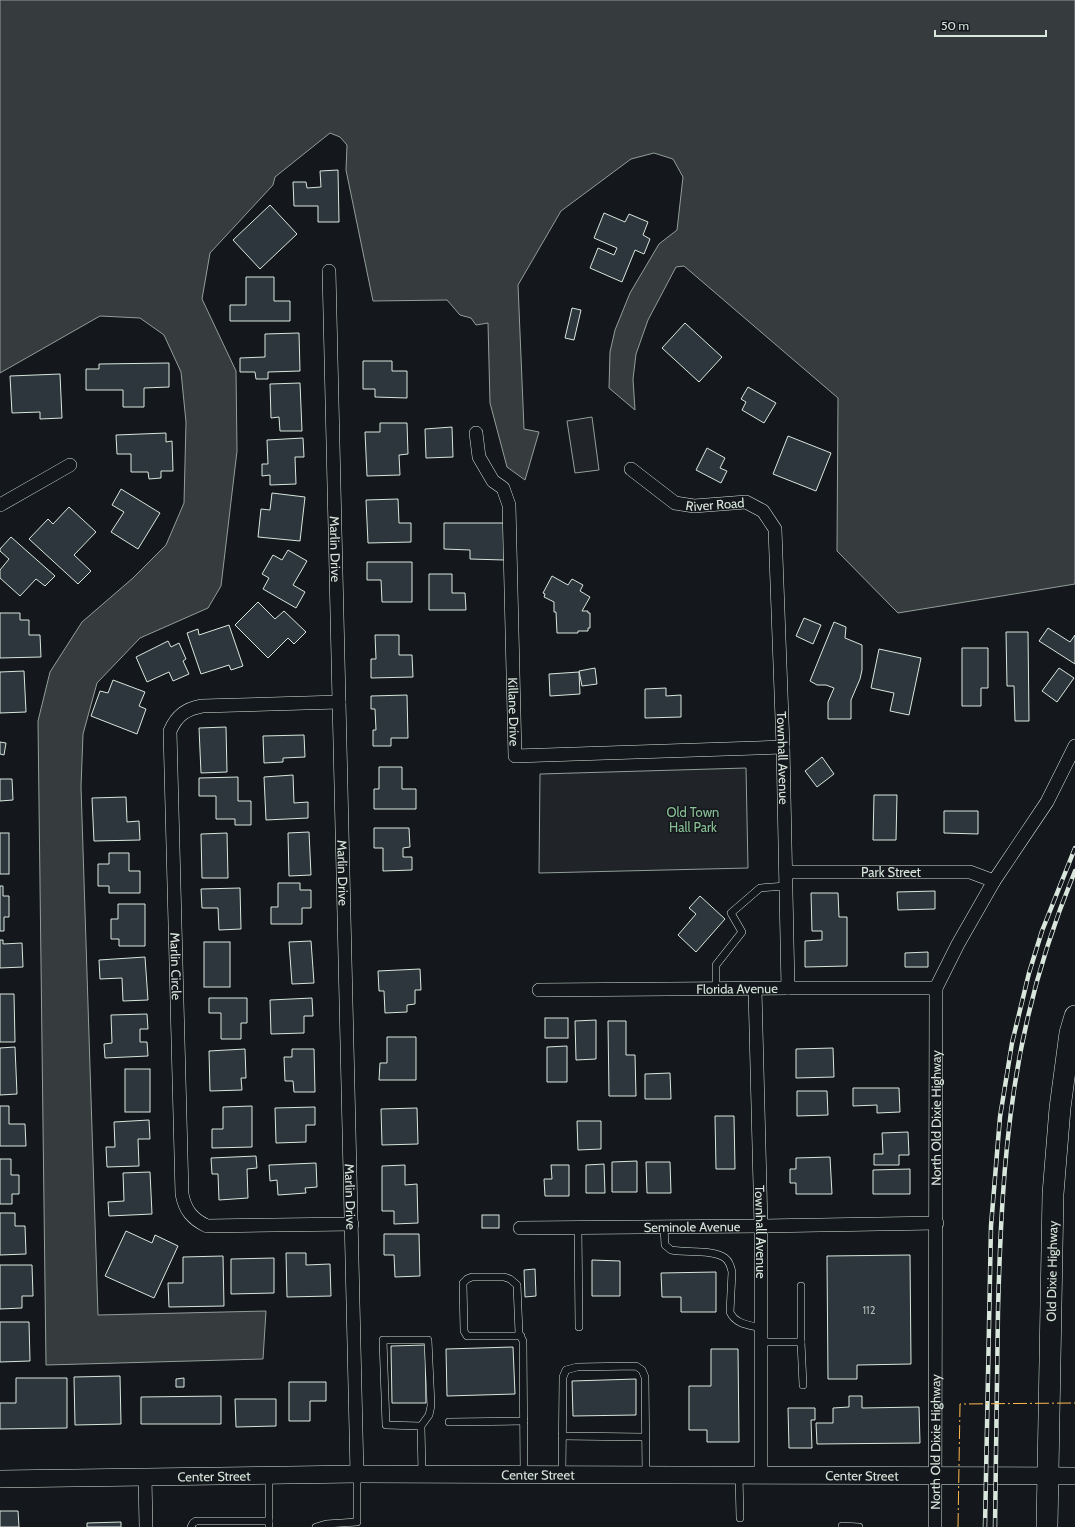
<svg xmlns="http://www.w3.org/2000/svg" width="1075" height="1527" font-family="Cabin,sans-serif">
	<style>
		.green { fill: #202428; stroke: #939e99 }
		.water { fill: #363b3e; stroke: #939e99 }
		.building { fill: #2c363c; stroke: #d8e6dc }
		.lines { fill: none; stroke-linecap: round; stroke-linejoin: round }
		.service-casing { stroke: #d8e6dc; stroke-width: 8 }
		.minor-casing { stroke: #d8e6dc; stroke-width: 14 }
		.tertiary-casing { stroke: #d8e6dc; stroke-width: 18 }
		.primary-casing { stroke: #d8e6dc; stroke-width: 22 }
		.service { stroke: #14181c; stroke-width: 7 }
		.minor { stroke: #14181c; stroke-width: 13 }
		.tertiary { stroke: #14181c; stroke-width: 17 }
		.primary { stroke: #14181c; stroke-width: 21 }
		.rail-casing { stroke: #d8e6dc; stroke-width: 4.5 }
		.rail { stroke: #14181c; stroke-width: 3; stroke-dasharray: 9; stroke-linecap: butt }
		.power { stroke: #ffb74d; stroke-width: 1; stroke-dasharray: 14 3 2 3; stroke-linecap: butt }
		.labels { text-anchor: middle; stroke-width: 3; stroke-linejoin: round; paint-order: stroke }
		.number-label { font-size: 11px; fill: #adbab4 }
		.street-label { font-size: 13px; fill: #d8e6dc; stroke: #14181c }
		.park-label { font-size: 13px; fill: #8ac095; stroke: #14181c }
	</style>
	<rect width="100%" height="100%" fill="#14181c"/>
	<g class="green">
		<path d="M 592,417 L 599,470 L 575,473 L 567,421 Z"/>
		<path d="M 746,768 L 748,868 L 539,873 L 540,774 Z"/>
	</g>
	<path class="water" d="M 0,0 L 1075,0 L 1075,584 L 898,613 L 837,551 L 838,398 L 684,266 L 676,267 L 648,320 L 636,354 L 633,379 L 635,410 L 609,388 L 610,352 L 615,330 L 630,293 L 659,244 L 677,230 L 683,177 L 673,159 L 654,153 L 631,159 L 561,211 L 518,285 L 524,429 L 539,432 L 525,480 L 507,467 L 490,403 L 488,323 L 476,325 L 471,318 L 460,315 L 447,300 L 373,301 L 346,170 L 347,145 L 340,137 L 330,133 L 275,177 L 273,185 L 210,253 L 202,299 L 236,371 L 237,451 L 221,586 L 208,608 L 140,638 L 97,683 L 83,734 L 81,787 L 98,1315 L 266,1311 L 263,1359 L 46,1365 L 38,721 L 50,672 L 82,622 L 133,578 L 166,545 L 184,503 L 186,422 L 181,372 L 164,335 L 140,318 L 100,316 L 0,373 Z"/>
	<g class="building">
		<path d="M 338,170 L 339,222 L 318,222 L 318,206 L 294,206 L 293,182 L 306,182 L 307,188 L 321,187 L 320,171 Z"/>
		<path d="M 270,205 L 297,234 L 260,269 L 233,240 Z"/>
		<path d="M 604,213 L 625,222 L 629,214 L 648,222 L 643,235 L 650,239 L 644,254 L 635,250 L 622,282 L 590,268 L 598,248 L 614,255 L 617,248 L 594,238 Z"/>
		<path d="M 246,277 L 274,277 L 274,301 L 290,301 L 290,321 L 230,321 L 230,305 L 246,305 Z"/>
		<path d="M 572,308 L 581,310 L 574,340 L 565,338 Z"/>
		<path d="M 685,323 L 722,357 L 699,382 L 662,348 Z"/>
		<path d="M 299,333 L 300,371 L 268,372 L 268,379 L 256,379 L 255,372 L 240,372 L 240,358 L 265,357 L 265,334 Z"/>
		<path d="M 363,361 L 392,361 L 392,371 L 407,371 L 407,398 L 375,397 L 375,389 L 363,389 Z"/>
		<path d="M 169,363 L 169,387 L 144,388 L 144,407 L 123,407 L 123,390 L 86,390 L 86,369 L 99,369 L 99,364 Z"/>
		<path d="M 60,374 L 62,418 L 40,419 L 40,412 L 12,413 L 10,376 Z"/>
		<path d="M 300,383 L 302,431 L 280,431 L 279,417 L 271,418 L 270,384 Z"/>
		<path d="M 748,387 L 776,403 L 764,423 L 742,410 L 746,402 L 741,399 Z"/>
		<path d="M 380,423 L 407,423 L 408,454 L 399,455 L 400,475 L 367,476 L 365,432 L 380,432 Z"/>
		<path d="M 452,427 L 453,457 L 426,458 L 425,429 Z"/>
		<path d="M 166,433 L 166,442 L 172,441 L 173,471 L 161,471 L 161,478 L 149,479 L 148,472 L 131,472 L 131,454 L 117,454 L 116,435 Z"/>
		<path d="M 788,436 L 831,453 L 816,491 L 773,474 Z"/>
		<path d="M 303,438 L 304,457 L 295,457 L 296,484 L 270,485 L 270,475 L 262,476 L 262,464 L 268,464 L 267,440 Z"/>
		<path d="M 707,448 L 725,458 L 720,468 L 727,471 L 721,483 L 696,470 Z"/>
		<path d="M 121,489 L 160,513 L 138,549 L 111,532 L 124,512 L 112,505 Z"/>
		<path d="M 272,493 L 305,497 L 300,541 L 258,537 L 261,509 L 270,510 Z"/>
		<path d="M 398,499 L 399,523 L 411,523 L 411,542 L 368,543 L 366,500 Z"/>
		<path d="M 69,507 L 96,532 L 74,555 L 91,571 L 78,584 L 29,539 L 48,519 L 53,524 Z"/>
		<path d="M 444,523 L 504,523 L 504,560 L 470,559 L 470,550 L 444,549 Z"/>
		<path d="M 11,537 L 55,576 L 45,586 L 36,579 L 20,596 L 0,578 L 0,570 L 9,559 L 0,551 L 0,549 Z"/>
		<path d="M 288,550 L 307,561 L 293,585 L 305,592 L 296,608 L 263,589 L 269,578 L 262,574 L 273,555 L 282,560 Z"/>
		<path d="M 367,562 L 412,562 L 412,602 L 382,602 L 381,580 L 367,580 Z"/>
		<path d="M 429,574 L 452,574 L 452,593 L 465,593 L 466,610 L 429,610 Z"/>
		<path d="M 552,576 L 568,585 L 572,579 L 583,585 L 580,591 L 590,597 L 582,611 L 588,611 L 588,613 L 590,613 L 590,628 L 588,628 L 588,631 L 578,631 L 578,633 L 557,633 L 556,612 L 554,612 L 554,602 L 544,597 L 545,594 L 543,593 Z"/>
		<path d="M 258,602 L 275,619 L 284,611 L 306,632 L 294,644 L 288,638 L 268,658 L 235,625 Z"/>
		<path d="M 0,613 L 20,613 L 20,620 L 29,620 L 29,635 L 40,635 L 41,657 L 0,658 Z"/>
		<path d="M 804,618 L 821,625 L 813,644 L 796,636 Z"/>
		<path d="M 834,622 L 846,627 L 845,638 L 862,645 L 862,670 L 860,679 L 851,700 L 851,719 L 828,719 L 828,702 L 834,688 L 826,685 L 817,685 L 810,681 Z"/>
		<path d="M 229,625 L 243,666 L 231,670 L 229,665 L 201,674 L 187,633 L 198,629 L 199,635 Z"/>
		<path d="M 1048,628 L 1070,642 L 1075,635 L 1075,664 L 1039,641 Z"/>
		<path d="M 1006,632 L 1028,632 L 1029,721 L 1015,721 L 1014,686 L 1007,686 Z"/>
		<path d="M 375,635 L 399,635 L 399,655 L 412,655 L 413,677 L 371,678 L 371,659 L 376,659 Z"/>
		<path d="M 168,641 L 171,647 L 179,643 L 186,659 L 183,661 L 189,674 L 173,681 L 169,672 L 147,682 L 136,657 Z"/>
		<path d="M 962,648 L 988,648 L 988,688 L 981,688 L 981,706 L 962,706 Z"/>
		<path d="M 879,649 L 921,658 L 909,715 L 890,711 L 894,693 L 871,688 Z"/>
		<path d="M 595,668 L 597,684 L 582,686 L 579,671 Z"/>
		<path d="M 1059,668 L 1074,678 L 1057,702 L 1042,691 Z"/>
		<path d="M 24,671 L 26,712 L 0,713 L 0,672 Z"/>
		<path d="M 579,672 L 580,694 L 550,696 L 549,674 Z"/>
		<path d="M 113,680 L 145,692 L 139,706 L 146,709 L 137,734 L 91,716 L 100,691 L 108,693 Z"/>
		<path d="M 666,688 L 666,696 L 681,695 L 681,717 L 645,718 L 645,689 Z"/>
		<path d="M 407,695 L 408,738 L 391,738 L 391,746 L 373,746 L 373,730 L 376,730 L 375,709 L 371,709 L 371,696 Z"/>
		<path d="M 226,727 L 227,772 L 201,773 L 199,728 Z"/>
		<path d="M 304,735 L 305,757 L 283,758 L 283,762 L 264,763 L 263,736 Z"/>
		<path d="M 0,742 L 6,743 L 4,755 L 0,754 Z"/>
		<path d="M 822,757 L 834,774 L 817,787 L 805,771 Z"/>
		<path d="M 379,767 L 402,767 L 402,789 L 416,789 L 416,809 L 374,809 L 374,789 L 379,789 Z"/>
		<path d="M 293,775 L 294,803 L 308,802 L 308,818 L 266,820 L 264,777 Z"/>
		<path d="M 238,777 L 238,801 L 251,801 L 251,825 L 235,825 L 235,819 L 216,819 L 216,796 L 199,796 L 199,778 Z"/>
		<path d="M 0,779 L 12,779 L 13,800 L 0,801 Z"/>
		<path d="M 874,795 L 897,795 L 896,840 L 873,840 Z"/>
		<path d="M 126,797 L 127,822 L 139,821 L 140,840 L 94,841 L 92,798 Z"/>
		<path d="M 944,811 L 978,811 L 978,834 L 944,833 Z"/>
		<path d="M 374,828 L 409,828 L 410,847 L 403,848 L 403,857 L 412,857 L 412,870 L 383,871 L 383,848 L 374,848 Z"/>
		<path d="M 309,832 L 311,875 L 289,876 L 288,833 Z"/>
		<rect x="0" y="833" width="9" height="41"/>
		<path d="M 227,833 L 228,878 L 202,878 L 201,834 Z"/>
		<path d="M 109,853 L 129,853 L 129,871 L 140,871 L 140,893 L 109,893 L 109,886 L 98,886 L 98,864 L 109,864 Z"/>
		<path d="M 278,883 L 300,883 L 300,890 L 311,890 L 311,908 L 302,908 L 302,924 L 271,924 L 271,907 L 278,907 Z"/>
		<path d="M 0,886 L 3,886 L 3,896 L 9,896 L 9,917 L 4,917 L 4,931 L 0,931 Z"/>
		<path d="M 240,888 L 241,929 L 219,930 L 218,908 L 202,908 L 201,889 Z"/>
		<path d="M 935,891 L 935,909 L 898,910 L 897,892 Z"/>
		<path d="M 811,893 L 838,893 L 839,917 L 847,917 L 847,966 L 805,967 L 805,941 L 822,940 L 822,931 L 812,931 Z"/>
		<path d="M 700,896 L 725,919 L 696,952 L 678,935 L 696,914 L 689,908 Z"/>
		<path d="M 118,904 L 145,904 L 145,946 L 119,946 L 119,939 L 111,939 L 111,919 L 118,919 Z"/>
		<path d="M 0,940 L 3,940 L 3,944 L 22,943 L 23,967 L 0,968 Z"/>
		<path d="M 311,941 L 314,983 L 292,984 L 289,942 Z"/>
		<rect x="204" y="942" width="26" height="45"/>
		<path d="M 928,952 L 928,967 L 905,967 L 905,953 Z"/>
		<path d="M 145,957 L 148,1000 L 123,1001 L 122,978 L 100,979 L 99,960 Z"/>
		<path d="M 420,969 L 421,990 L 415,990 L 415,1004 L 407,1005 L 407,1012 L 385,1013 L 384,991 L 379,991 L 378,971 Z"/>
		<path d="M 0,994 L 14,994 L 15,1042 L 0,1042 Z"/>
		<path d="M 209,998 L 247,998 L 247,1023 L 241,1023 L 241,1039 L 221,1039 L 221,1013 L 209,1013 Z"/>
		<path d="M 312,998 L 313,1016 L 304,1016 L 304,1033 L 271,1034 L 270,1000 Z"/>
		<path d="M 147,1014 L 148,1029 L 140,1029 L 140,1042 L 147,1042 L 148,1056 L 105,1058 L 104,1044 L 112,1043 L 111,1015 Z"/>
		<rect x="545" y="1018" width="23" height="20"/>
		<path d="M 596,1020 L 596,1059 L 576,1060 L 575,1021 Z"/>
		<path d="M 608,1021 L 626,1021 L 626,1055 L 635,1055 L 636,1096 L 609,1096 Z"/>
		<path d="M 387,1037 L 416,1037 L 416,1080 L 379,1080 L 380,1063 L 387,1063 Z"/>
		<path d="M 567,1046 L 567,1082 L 547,1082 L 547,1047 Z"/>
		<path d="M 15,1047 L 17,1094 L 0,1095 L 0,1048 Z"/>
		<path d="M 833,1048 L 834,1077 L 796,1078 L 796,1049 Z"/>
		<path d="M 245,1049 L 246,1078 L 241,1078 L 242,1090 L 210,1091 L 209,1051 Z"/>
		<path d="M 292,1049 L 314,1049 L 315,1092 L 294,1092 L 293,1081 L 285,1081 L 284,1057 L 292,1057 Z"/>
		<rect x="125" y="1069" width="25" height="43"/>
		<path d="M 670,1073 L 671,1099 L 645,1099 L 645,1074 Z"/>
		<path d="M 853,1088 L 899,1088 L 900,1112 L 877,1113 L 877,1105 L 853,1106 Z"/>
		<path d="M 797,1091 L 827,1091 L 828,1115 L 797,1116 Z"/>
		<path d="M 0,1106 L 9,1106 L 9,1124 L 25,1124 L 26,1146 L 0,1146 Z"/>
		<path d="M 252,1106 L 252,1147 L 212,1148 L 212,1129 L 223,1129 L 223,1107 Z"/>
		<path d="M 315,1107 L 315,1125 L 306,1125 L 306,1142 L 276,1143 L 275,1108 Z"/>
		<path d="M 417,1108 L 418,1144 L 382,1145 L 381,1109 Z"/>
		<path d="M 715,1116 L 734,1116 L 735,1169 L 716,1169 Z"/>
		<path d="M 149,1120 L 150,1139 L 138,1139 L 139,1166 L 107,1167 L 106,1147 L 115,1147 L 114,1122 Z"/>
		<path d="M 577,1121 L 601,1121 L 601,1149 L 578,1150 Z"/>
		<path d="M 908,1132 L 909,1155 L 899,1155 L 899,1165 L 874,1165 L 874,1154 L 883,1154 L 882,1133 Z"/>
		<path d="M 256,1156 L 257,1168 L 247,1169 L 248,1198 L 219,1200 L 218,1174 L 212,1174 L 211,1158 Z"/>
		<path d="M 830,1157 L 832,1194 L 796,1194 L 796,1183 L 790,1183 L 790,1169 L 796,1169 L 796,1158 Z"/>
		<path d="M 0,1159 L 11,1159 L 11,1175 L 19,1175 L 19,1194 L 12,1194 L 12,1204 L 0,1204 Z"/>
		<path d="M 637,1161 L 637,1192 L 612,1192 L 612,1162 Z"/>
		<path d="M 646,1162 L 670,1162 L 671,1193 L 647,1193 Z"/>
		<path d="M 316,1163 L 317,1187 L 305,1188 L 306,1193 L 278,1195 L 277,1180 L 270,1181 L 269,1165 Z"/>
		<path d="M 604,1164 L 605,1193 L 586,1193 L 586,1165 Z"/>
		<path d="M 405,1165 L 405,1185 L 417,1184 L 418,1223 L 394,1224 L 394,1211 L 382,1211 L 382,1166 Z"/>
		<path d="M 551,1165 L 569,1165 L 569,1196 L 545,1196 L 544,1179 L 552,1179 Z"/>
		<path d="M 910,1169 L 910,1194 L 873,1194 L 873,1170 Z"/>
		<path d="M 150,1172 L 152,1214 L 109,1216 L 108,1202 L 124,1201 L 123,1173 Z"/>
		<path d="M 0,1213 L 15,1213 L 15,1226 L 25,1226 L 26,1254 L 0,1255 Z"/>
		<rect x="482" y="1215" width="17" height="13"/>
		<path d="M 126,1231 L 152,1243 L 155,1235 L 178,1246 L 154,1298 L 105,1276 Z"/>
		<path d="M 384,1234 L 419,1234 L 420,1276 L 395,1277 L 394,1255 L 384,1255 Z"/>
		<path d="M 286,1253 L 306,1253 L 306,1265 L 330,1264 L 331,1296 L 287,1297 Z"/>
		<path d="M 910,1255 L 911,1364 L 857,1365 L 857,1379 L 828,1379 L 827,1256 Z"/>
		<path d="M 223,1256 L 224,1306 L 169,1307 L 168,1283 L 183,1283 L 183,1257 Z"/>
		<path d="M 274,1258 L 274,1293 L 231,1294 L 231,1259 Z"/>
		<path d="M 592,1260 L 620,1261 L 620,1296 L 592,1296 Z"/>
		<path d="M 0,1265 L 32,1265 L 33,1296 L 22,1296 L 22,1308 L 0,1309 Z"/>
		<path d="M 535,1269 L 536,1296 L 525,1297 L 524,1270 Z"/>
		<path d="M 716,1272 L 716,1312 L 681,1312 L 681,1297 L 662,1297 L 661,1273 Z"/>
		<path d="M 0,1322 L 29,1322 L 30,1361 L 0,1362 Z"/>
		<path d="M 425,1345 L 426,1403 L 392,1403 L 391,1346 Z"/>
		<path d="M 513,1347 L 515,1394 L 447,1396 L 446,1349 Z"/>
		<path d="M 711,1349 L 738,1349 L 739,1442 L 707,1442 L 707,1430 L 689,1430 L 689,1386 L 711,1386 Z"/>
		<path d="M 120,1376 L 121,1424 L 75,1425 L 74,1377 Z"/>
		<path d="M 16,1378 L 67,1378 L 67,1428 L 0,1429 L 0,1403 L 16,1403 Z"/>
		<path d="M 184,1378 L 184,1387 L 176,1387 L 176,1379 Z"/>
		<path d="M 636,1379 L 636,1415 L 573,1416 L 572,1381 Z"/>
		<path d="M 289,1382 L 326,1382 L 326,1401 L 310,1401 L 310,1421 L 289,1421 Z"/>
		<path d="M 221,1396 L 221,1424 L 141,1424 L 141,1397 Z"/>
		<path d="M 849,1396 L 862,1396 L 862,1408 L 919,1407 L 920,1443 L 817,1444 L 816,1423 L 833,1423 L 833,1408 L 849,1407 Z"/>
		<path d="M 235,1399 L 276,1399 L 276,1426 L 236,1427 Z"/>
		<path d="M 788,1408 L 815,1408 L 815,1420 L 811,1420 L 812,1448 L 789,1448 Z"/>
		<path d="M 0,1511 L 18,1511 L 19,1527 L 0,1527 Z"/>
		<path d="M 121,1522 L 121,1527 L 87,1527 L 87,1523 Z"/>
	</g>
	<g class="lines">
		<defs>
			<g id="service">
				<path d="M 716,989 L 716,965 L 742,932 L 731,913 L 760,888 L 786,886"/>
				<path d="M 578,1227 L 579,1327"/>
				<path d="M 664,1227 L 665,1245 L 671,1250 C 685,1253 713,1249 725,1258 C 729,1261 731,1267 732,1272 L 730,1312 C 735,1324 749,1325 761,1328"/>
				<path d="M 801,1286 L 801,1342"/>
				<path d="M 521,1336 L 467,1336 L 464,1331 L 463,1283 L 467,1279 L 472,1277 L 504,1277 L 510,1279 L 517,1285 L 519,1333 L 523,1341 L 524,1475"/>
				<path d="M 761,1342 L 801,1342 L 803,1385"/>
				<path d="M 449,1422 L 524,1421"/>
				<path d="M 421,1426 L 429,1415 L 431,1406 L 428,1340 L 383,1340 L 386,1425 L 421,1426 L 422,1474"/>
				<path d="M 562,1436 L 644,1437"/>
				<path d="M 562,1474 L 563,1377 L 566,1370 L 577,1367 L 636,1366 L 642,1370 L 645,1377 L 646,1475"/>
				<path d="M 269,1475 L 269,1527"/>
				<path d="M 739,1475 L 740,1518"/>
				<path d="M 842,1526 L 859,1527"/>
				<path d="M 191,1527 L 193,1523 L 196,1521 L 269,1521"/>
				<path d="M 316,1527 L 326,1524 L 357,1522 L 357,1474"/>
			</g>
			<g id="minor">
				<path id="s1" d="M 329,271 L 357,1474"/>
				<path id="s2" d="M 476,433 L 479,457 L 493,481 L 503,488 L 509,505 L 515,756 L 783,747"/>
				<path id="s3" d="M 631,469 L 675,503 L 694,506 L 746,502 L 763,511 L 775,529 L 783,747 L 788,988"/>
				<path d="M 0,505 L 70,465"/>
				<path id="s4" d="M 339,702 L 202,706 C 186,709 177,715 170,731 L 182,1194 C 185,1210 192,1219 207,1226 L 352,1224"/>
				<path id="s5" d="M 786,872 L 970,872 L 994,881"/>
				<path id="s6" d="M 755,989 L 761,1226 L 761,1475"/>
				<path id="s7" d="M 539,990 L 788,988 L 936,988"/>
				<path id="s8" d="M 520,1228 L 761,1226 L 937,1223"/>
				<path d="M 145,1477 L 146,1527"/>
				<path id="s9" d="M 935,1527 L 936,988 L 958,944 L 994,881 L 1047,802 L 1075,746"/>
			</g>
			<g id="tertiary">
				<path id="s10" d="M 0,1479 L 357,1474 L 1075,1476"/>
			</g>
			<g id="primary">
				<path id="s11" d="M 1047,1527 L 1053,1194 L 1060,1108 L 1070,1033 L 1075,1016"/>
			</g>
		</defs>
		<use href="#service" class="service-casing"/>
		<use href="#minor" class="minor-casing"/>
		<use href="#tertiary" class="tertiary-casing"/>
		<use href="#primary" class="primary-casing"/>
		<use href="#service" class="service"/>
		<use href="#minor" class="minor"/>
		<use href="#tertiary" class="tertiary"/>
		<use href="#primary" class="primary"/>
		<defs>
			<g id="rail">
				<path d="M 985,1527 L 991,1226 L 1000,1117 L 1012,1043 L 1029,973 L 1042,931 L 1075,848"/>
				<path d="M 995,1527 C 996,1455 997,1382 998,1310 C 1000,1236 1003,1163 1014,1090 C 1025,1015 1046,941 1075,871"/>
			</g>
		</defs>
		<use href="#rail" class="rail-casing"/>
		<use href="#rail" class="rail"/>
		<path class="power" d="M 958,1527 L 960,1404 L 1075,1403"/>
	</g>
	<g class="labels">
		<g class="number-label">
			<text x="869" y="1314">112</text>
		</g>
		<g class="street-label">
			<text dy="5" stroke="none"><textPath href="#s3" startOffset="96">River Road</textPath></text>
			<text dy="5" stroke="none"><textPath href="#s1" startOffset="278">Marlin Drive</textPath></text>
			<text dy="5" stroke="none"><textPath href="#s2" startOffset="289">Killane Drive</textPath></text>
			<text dy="5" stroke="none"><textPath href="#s3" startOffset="397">Townhall Avenue</textPath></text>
			<text dy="5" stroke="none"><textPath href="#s5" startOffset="105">Park Street</textPath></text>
			<text dy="5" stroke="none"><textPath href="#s1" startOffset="602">Marlin Drive</textPath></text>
			<text dy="5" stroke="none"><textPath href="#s4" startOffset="415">Marlin Circle</textPath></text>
			<text dy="5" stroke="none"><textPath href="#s7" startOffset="198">Florida Avenue</textPath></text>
			<text dy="5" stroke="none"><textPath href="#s9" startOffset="409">North Old Dixie Highway</textPath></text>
			<text dy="5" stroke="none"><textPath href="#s1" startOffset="926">Marlin Drive</textPath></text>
			<text dy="5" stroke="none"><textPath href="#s8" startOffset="172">Seminole Avenue</textPath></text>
			<text dy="5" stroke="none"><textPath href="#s6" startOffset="243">Townhall Avenue</textPath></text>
			<text dy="5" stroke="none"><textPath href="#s11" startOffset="256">Old Dixie Highway</textPath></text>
			<text dy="5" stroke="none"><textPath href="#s9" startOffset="85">North Old Dixie Highway</textPath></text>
			<text dy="5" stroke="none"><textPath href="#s10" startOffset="538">Center Street</textPath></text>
			<text dy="5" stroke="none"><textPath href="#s10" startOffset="214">Center Street</textPath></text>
			<text dy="5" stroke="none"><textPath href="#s10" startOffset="862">Center Street</textPath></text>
		</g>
		<g class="park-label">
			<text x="693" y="817">Old Town<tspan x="693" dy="15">Hall Park</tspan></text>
		</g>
	</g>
	<path d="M935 30v6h111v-6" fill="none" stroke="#d8e6dc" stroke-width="2"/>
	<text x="941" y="30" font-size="12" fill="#d8e6dc" stroke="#14181c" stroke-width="3" paint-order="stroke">50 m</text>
</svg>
